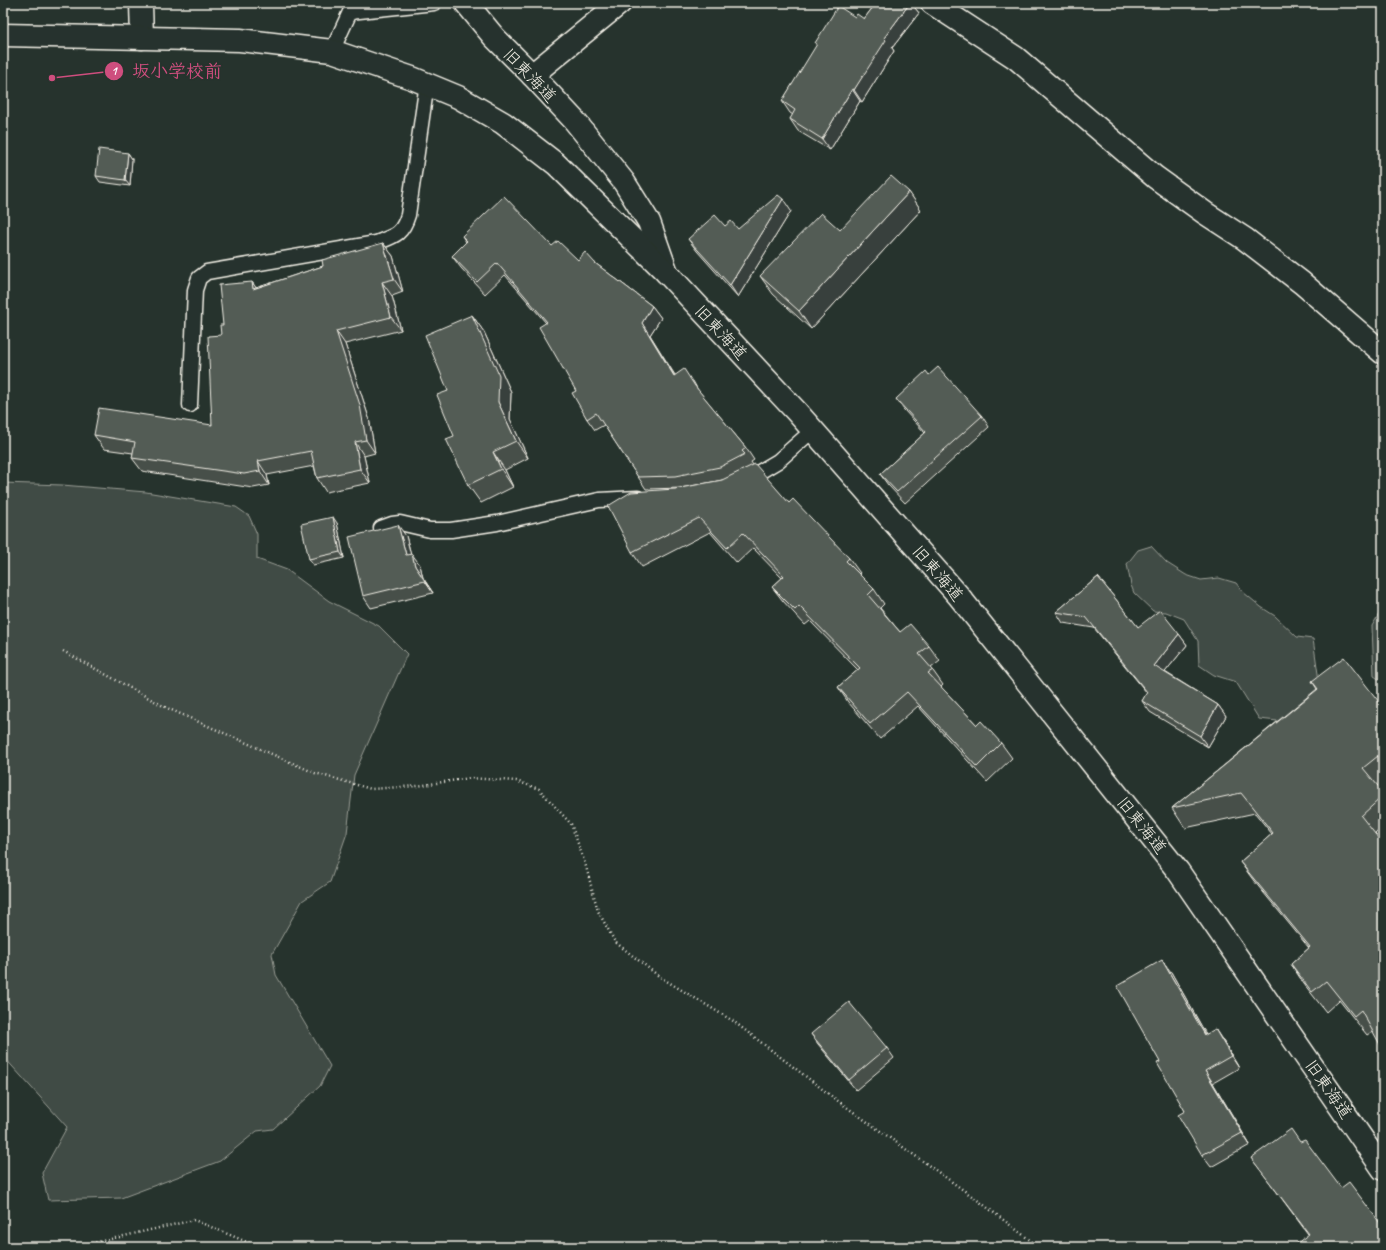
<svg xmlns="http://www.w3.org/2000/svg" width="1386" height="1250" font-family="Caveat,'Klee One',sans-serif">
	<style>
		.green { fill: #414b45; stroke: #9a9e96 }
		.lines { fill: none; stroke-linecap: round; stroke-linejoin: round }
		.lane-casing { stroke: #f4f1e8; stroke-width: 17 }
		.street-casing { stroke: #f4f1e8; stroke-width: 25 }
		.secondary-casing { stroke: #f4f1e8; stroke-width: 25 }
		.path { stroke: #f4f1e8; stroke-width: 2.5; stroke-dasharray: 1 3; stroke-linecap: butt }
		.lane { stroke: #26332d; stroke-width: 14 }
		.street { stroke: #26332d; stroke-width: 22 }
		.secondary { stroke: #26332d; stroke-width: 22 }
		.wall { fill: #474f49; stroke: #f4f1e8 }
		.shaded-wall { fill: #39403c; stroke: #f4f1e8 }
		.building { fill: #525c55; stroke: #f4f1e8 }
		.labels { text-anchor: middle; stroke-width: 3.5; stroke-linejoin: round; paint-order: stroke }
		.street-label { font-size: 17px; fill: #f4f1e8; stroke: #26332d }
		.leader { fill: none; stroke: #ce4e7e; stroke-width: 1.5 }
		.callout-dot { fill: #ce4e7e; stroke: #26332d; stroke-width: 1.5 }
		.mark-label { font-size: 12px; text-anchor: middle; font-weight: bold; fill: #fff }
		.callout-label { font-size: 18px; text-anchor: middle; font-weight: bold; fill: #ce4e7e; stroke: #26332d; stroke-width: 3.5; stroke-linejoin: round; paint-order: stroke }
	</style>
	<rect width="100%" height="100%" fill="#26332d"/>
	<filter id="ink" filterUnits="userSpaceOnUse"><feTurbulence type="fractalNoise" baseFrequency=".025" numOctaves="2"/><feDisplacementMap in="SourceGraphic" scale="8" xChannelSelector="R" yChannelSelector="G"/><feConvolveMatrix kernelMatrix="1 2 1 2 8 2 1 2 1" color-interpolation-filters="sRGB"/></filter>
	<g filter="url(#ink)">
		<g class="green">
			<path d="M 3,483 L 62,485 L 146,492 L 236,507 L 249,516 L 257,534 L 257,559 L 287,570 L 329,601 L 379,626 L 407,654 L 354,775 L 347,833 L 330,882 L 302,901 L 272,954 L 276,975 L 330,1066 L 320,1086 L 273,1129 L 257,1131 L 220,1161 L 121,1198 L 48,1200 L 42,1173 L 67,1127 L 3,1056 Z"/>
			<path d="M 1151,546 L 1167,563 L 1186,575 L 1201,580 L 1219,578 L 1236,583 L 1243,592 L 1261,607 L 1275,616 L 1297,637 L 1313,639 L 1320,688 L 1296,715 L 1278,721 L 1259,719 L 1236,682 L 1214,675 L 1199,665 L 1198,641 L 1184,619 L 1166,612 L 1153,611 L 1134,593 L 1131,585 L 1127,564 L 1138,550 Z"/>
			<path d="M 1383,607 L 1383,682 L 1374,676 L 1372,626 Z"/>
		</g>
		<g class="lines">
			<defs>
				<g id="lane">
					<path d="M 332,51 L 350,12 L 434,3"/>
					<path d="M 190,405 L 195,290 L 199,278 L 207,272 L 376,243 C 394,236 402,235 408,215 L 427,83"/>
					<path d="M 744,481 L 778,461 L 813,430"/>
					<path d="M 381,528 L 392,524 L 400,523 L 430,530 L 451,530 L 497,523 L 599,500 L 638,498"/>
				</g>
				<g id="street">
					<path d="M 141,3 L 142,38"/>
					<path d="M 466,3 L 494,37 L 532,75 L 574,120 L 624,182 L 649,222 L 667,273"/>
					<path d="M 932,3 L 1016,58 L 1155,177 L 1205,213 L 1245,239 L 1302,283 L 1383,353"/>
					<path d="M 532,75 L 620,3"/>
				</g>
				<path id="secondary" d="M 3,35 L 240,40 L 332,51 L 412,78 L 458,97 L 503,123 L 556,164 L 667,273 L 796,411 L 958,595 L 1178,871 L 1383,1169"/>
			</defs>
			<use href="#lane" class="lane-casing"/>
			<use href="#street" class="street-casing"/>
			<use href="#secondary" class="secondary-casing"/>
			<g class="path">
				<path d="M 63,651 L 167,708 L 315,773 L 371,789 L 417,786 L 470,778 L 516,781 L 539,789 L 571,824 L 585,863 L 598,911 L 615,942 L 660,977 L 733,1021 L 838,1101 L 976,1199 L 1039,1247"/>
				<path d="M 76,1247 L 194,1220 L 259,1247"/>
			</g>
			<use href="#lane" class="lane"/>
			<use href="#street" class="street"/>
			<use href="#secondary" class="secondary"/>
		</g>
		<g class="wall">
			<path d="M 876,3 L 911,3 L 919,13 L 892,48 L 894,51 L 862,102 L 860,101 L 830,150 L 798,131 L 790,119 L 793,115 L 790,113 L 782,101 L 817,46 L 815,43 L 855,17 L 864,19 Z"/>
			<path d="M 128,153 L 132,159 L 130,186 L 100,182 L 96,176 Z"/>
			<path d="M 909,192 L 921,210 L 811,329 L 773,294 L 760,276 L 840,230 Z"/>
			<path d="M 791,211 L 738,297 L 697,251 L 688,239 L 725,226 L 738,229 Z"/>
			<path d="M 462,236 L 552,246 L 578,260 L 595,263 L 652,306 L 661,318 L 650,335 L 675,375 L 693,381 L 698,390 L 746,448 L 754,460 L 751,462 L 753,465 L 789,503 L 849,558 L 860,573 L 859,574 L 874,589 L 884,604 L 880,608 L 900,632 L 929,646 L 940,661 L 931,668 L 943,685 L 941,687 L 977,725 L 1001,743 L 1012,758 L 987,782 L 918,706 L 880,739 L 848,702 L 838,687 L 858,670 L 810,621 L 805,625 L 783,601 L 772,587 L 782,578 L 753,548 L 737,563 L 710,532 L 642,567 L 632,552 L 675,489 L 723,480 L 683,488 L 646,489 L 604,425 L 595,430 L 587,419 L 576,391 L 546,323 L 505,275 L 485,294 L 461,268 L 452,256 L 466,242 Z"/>
			<path d="M 383,243 L 393,256 L 403,292 L 392,296 L 401,330 L 345,344 L 369,418 L 375,453 L 364,456 L 370,483 L 326,492 L 317,478 L 314,466 L 267,475 L 269,485 L 253,488 L 142,471 L 132,458 L 133,453 L 104,449 L 94,435 L 212,425 L 221,335 L 223,325 L 252,282 L 256,288 L 323,266 Z"/>
			<path d="M 472,315 L 484,332 L 511,392 L 510,419 L 528,458 L 505,470 L 513,487 L 481,503 L 468,485 L 448,391 Z"/>
			<path d="M 929,375 L 982,416 L 989,427 L 905,503 L 888,485 L 880,474 L 925,433 L 904,410 L 896,399 Z"/>
			<path d="M 337,523 L 344,558 L 313,565 L 309,559 Z"/>
			<path d="M 406,536 L 411,554 L 420,565 L 423,578 L 433,593 L 371,608 L 363,596 Z"/>
			<path d="M 1098,577 L 1138,627 L 1179,634 L 1187,645 L 1165,672 L 1218,705 L 1226,716 L 1208,747 L 1150,712 L 1142,701 L 1147,693 L 1094,628 L 1063,623 L 1056,612 Z"/>
			<path d="M 1312,681 L 1383,707 L 1383,782 L 1378,786 L 1383,792 L 1383,827 L 1375,834 L 1373,1031 L 1367,1035 L 1339,1000 L 1326,1012 L 1304,984 L 1291,964 L 1309,948 L 1254,881 L 1240,862 L 1272,834 L 1255,813 L 1185,828 L 1172,808 L 1317,689 Z"/>
			<path d="M 1171,972 L 1206,1034 L 1223,1041 L 1239,1068 L 1213,1083 L 1250,1145 L 1211,1167 L 1202,1155 L 1185,1111 L 1160,1062 Z"/>
			<path d="M 811,1034 L 887,1048 L 894,1058 L 856,1090 L 818,1044 Z"/>
			<path d="M 1300,1142 L 1341,1188 L 1308,1234 L 1262,1172 L 1251,1158 Z"/>
		</g>
		<g class="shaded-wall">
			<path d="M 910,3 L 911,3 L 919,13 L 892,48 L 894,51 L 862,102 L 854,90 L 884,38 Z"/>
			<path d="M 852,89 L 860,101 L 830,150 L 822,139 Z"/>
			<path d="M 128,153 L 132,159 L 130,186 L 125,180 Z"/>
			<path d="M 909,192 L 921,210 L 811,329 L 799,311 Z"/>
			<path d="M 783,199 L 791,211 L 738,297 L 730,285 Z"/>
			<path d="M 383,243 L 393,256 L 403,292 L 394,279 Z"/>
			<path d="M 252,282 L 261,295 L 253,289 Z"/>
			<path d="M 382,282 L 392,296 L 401,330 L 391,317 Z"/>
			<path d="M 652,306 L 661,318 L 650,335 L 682,388 L 674,376 L 642,323 Z"/>
			<path d="M 472,315 L 484,332 L 511,392 L 510,419 L 528,458 L 516,441 L 498,402 Z"/>
			<path d="M 336,331 L 345,344 L 369,418 L 375,453 L 366,440 Z"/>
			<path d="M 355,442 L 364,456 L 370,483 L 360,469 Z"/>
			<path d="M 493,452 L 505,470 L 513,487 L 501,469 Z"/>
			<path d="M 258,461 L 267,475 L 269,485 L 260,471 Z"/>
			<path d="M 333,517 L 337,523 L 344,558 L 340,552 Z"/>
			<path d="M 398,525 L 406,536 L 414,567 L 406,555 Z"/>
			<path d="M 412,554 L 420,565 L 423,578 L 433,593 L 415,566 Z"/>
			<path d="M 1179,634 L 1187,645 L 1161,677 L 1154,666 Z"/>
			<path d="M 1218,705 L 1226,716 L 1208,747 L 1200,736 Z"/>
			<path d="M 1162,960 L 1171,972 L 1213,1047 L 1205,1035 Z"/>
			<path d="M 1215,1029 L 1223,1041 L 1239,1068 L 1231,1056 Z"/>
			<path d="M 1205,1071 L 1213,1083 L 1250,1145 L 1242,1133 Z"/>
		</g>
		<g class="building">
			<path d="M 876,3 L 910,3 L 884,38 L 886,40 L 854,90 L 852,89 L 822,139 L 790,119 L 795,110 L 782,101 L 817,44 L 815,43 L 838,6 L 855,17 L 857,14 L 864,19 Z"/>
			<path d="M 99,149 L 128,153 L 125,180 L 96,176 Z"/>
			<path d="M 891,176 L 909,192 L 799,311 L 760,276 L 821,213 L 840,230 Z"/>
			<path d="M 778,195 L 783,199 L 730,285 L 688,239 L 715,215 L 725,226 L 731,221 L 738,229 Z"/>
			<path d="M 504,196 L 552,246 L 558,241 L 578,260 L 585,252 L 595,263 L 652,306 L 642,323 L 674,376 L 684,369 L 695,386 L 746,448 L 742,451 L 745,454 L 720,467 L 675,476 L 638,477 L 596,413 L 587,419 L 572,393 L 576,391 L 539,327 L 547,322 L 497,263 L 477,282 L 452,256 L 467,241 L 462,236 Z"/>
			<path d="M 383,243 L 394,279 L 382,282 L 391,317 L 336,331 L 360,405 L 366,440 L 355,442 L 360,469 L 317,478 L 311,451 L 258,461 L 260,471 L 244,474 L 132,458 L 135,442 L 94,435 L 99,408 L 212,425 L 208,336 L 221,335 L 220,325 L 223,325 L 219,285 L 252,282 L 253,289 L 323,266 L 322,260 Z"/>
			<path d="M 472,315 L 499,375 L 498,402 L 516,441 L 493,452 L 501,469 L 468,485 L 446,439 L 454,436 L 437,395 L 448,391 L 425,335 Z"/>
			<path d="M 938,367 L 982,416 L 897,492 L 880,474 L 926,432 L 896,399 L 926,371 L 929,375 Z"/>
			<path d="M 755,464 L 789,503 L 793,499 L 849,558 L 846,561 L 874,589 L 868,595 L 900,632 L 910,624 L 929,646 L 919,654 L 933,670 L 928,673 L 977,725 L 981,721 L 1001,743 L 977,767 L 907,692 L 870,724 L 838,687 L 860,668 L 799,606 L 795,610 L 772,587 L 784,576 L 743,533 L 727,548 L 699,518 L 632,552 L 608,506 L 631,492 L 675,489 L 722,480 Z"/>
			<path d="M 333,517 L 340,552 L 309,559 L 301,524 Z"/>
			<path d="M 398,525 L 406,555 L 412,554 L 415,566 L 425,581 L 363,596 L 349,537 Z"/>
			<path d="M 1098,577 L 1138,627 L 1160,610 L 1179,634 L 1154,666 L 1218,705 L 1200,736 L 1142,701 L 1147,692 L 1086,617 L 1056,612 Z"/>
			<path d="M 1344,657 L 1383,707 L 1383,752 L 1363,768 L 1383,792 L 1383,796 L 1361,816 L 1383,844 L 1383,1050 L 1361,1010 L 1354,1016 L 1326,981 L 1312,992 L 1291,964 L 1310,947 L 1240,862 L 1273,833 L 1241,793 L 1172,808 L 1318,689 L 1312,681 Z"/>
			<path d="M 1162,960 L 1205,1035 L 1215,1029 L 1231,1056 L 1205,1071 L 1242,1133 L 1202,1155 L 1178,1115 L 1185,1111 L 1157,1063 L 1160,1062 L 1117,986 Z"/>
			<path d="M 849,1002 L 887,1048 L 849,1080 L 811,1034 Z"/>
			<path d="M 1291,1129 L 1300,1142 L 1305,1140 L 1341,1188 L 1349,1182 L 1383,1227 L 1383,1247 L 1292,1247 L 1309,1234 L 1251,1158 Z"/>
		</g>
	</g>
	<g class="labels">
		<g class="street-label">
			<text transform="translate(530 75) rotate(46)" y="6">旧東海道</text>
			<text transform="translate(721 332) rotate(47)" y="6">旧東海道</text>
			<text transform="translate(938 573) rotate(49)" y="6">旧東海道</text>
			<text transform="translate(1142 825) rotate(51)" y="6">旧東海道</text>
			<text transform="translate(1329 1089) rotate(55)" y="6">旧東海道</text>
		</g>
	</g>
	<path class="leader" d="M52 78L114 71"/>
	<g class="callout-dot">
		<circle cx="52" cy="78" r="4"/>
		<circle cx="114" cy="71" r="10"/>
	</g>
	<g class="mark-label">
		<text x="114" y="75">1</text>
	</g>
	<g class="callout-label">
		<text x="177" y="77">坂小学校前</text>
	</g>
	<rect width="1386" height="1250" fill="none" stroke="#26332d" stroke-width="16"/>
	<rect x="8" y="8" width="1370" height="1234" fill="none" stroke="#f4f1e8" stroke-width="1.5" filter="url(#ink)"/>
</svg>
